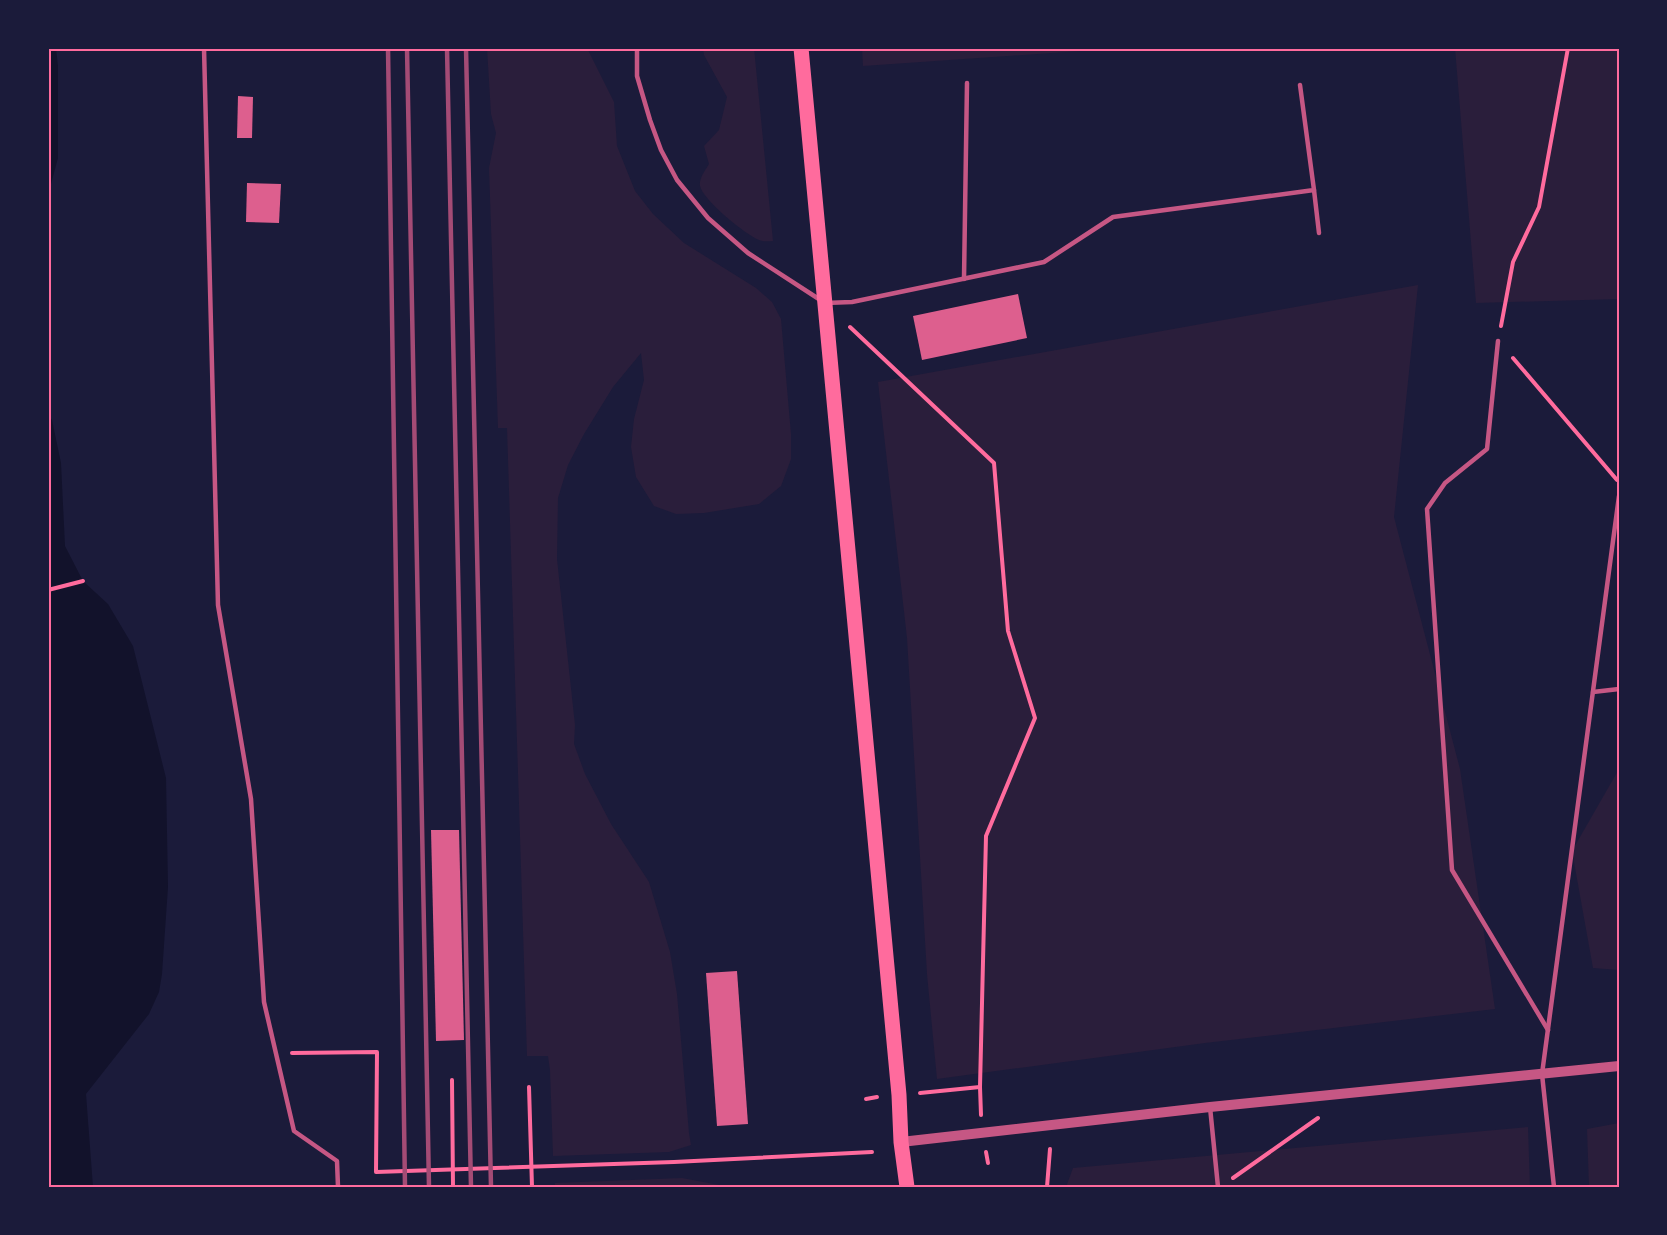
<svg xmlns="http://www.w3.org/2000/svg" width="1667" height="1235" font-family="Literata,serif">
	<style>
		.green { fill: #2a1e3b }
		.water { fill: #12122b }
		.building { fill: #dd5f8e }
		.lines { fill: none; stroke-linecap: round; stroke-linejoin: round }
		.path { stroke: #ff6b9d; stroke-width: 4 }
		.service { stroke: #c65784; stroke-width: 4.5 }
		.tertiary { stroke: #c65784; stroke-width: 10 }
		.primary { stroke: #ff6b9d; stroke-width: 15 }
		.rail { stroke: #a44b75; stroke-width: 4.5 }
		.neatline { fill: none; stroke: #ff6b9d; stroke-width: 2 }
	</style>
	<rect width="100%" height="100%" fill="#1b1b3a"/>
	<g class="green">
		<path d="M 487,48 L 587,48 L 614,102 L 617,146 L 635,191 L 653,214 L 684,243 L 756,288 L 772,302 L 781,319 L 791,434 L 791,459 L 781,486 L 759,504 L 704,513 L 676,514 L 654,506 L 636,477 L 631,447 L 634,419 L 644,380 L 641,353 L 613,387 L 584,434 L 568,465 L 558,498 L 557,559 L 575,725 L 574,744 L 585,774 L 611,824 L 649,882 L 670,952 L 677,994 L 689,1133 L 691,1145 L 669,1152 L 553,1156 L 550,1070 L 548,1056 L 527,1056 L 507,428 L 498,428 L 489,168 L 496,133 L 491,114 Z"/>
		<path d="M 703,48 L 754,48 L 773,241 C 768,241 764,242 759,240 C 746,235 703,200 700,186 C 699,178 705,171 709,164 L 704,146 L 719,130 L 727,97 L 704,55 Z"/>
		<path d="M 862,48 L 1123,48 L 863,66 Z"/>
		<path d="M 1455,48 L 1619,48 L 1619,299 L 1476,303 Z"/>
		<path d="M 1418,285 L 1394,517 L 1460,769 L 1495,1009 L 1205,1043 L 937,1079 L 927,974 L 907,638 L 878,382 Z"/>
		<path d="M 1619,769 L 1619,970 L 1593,968 L 1572,851 Z"/>
		<path d="M 1619,1123 L 1619,1187 L 1589,1187 L 1587,1129 Z"/>
		<path d="M 1528,1127 L 1530,1187 L 1066,1187 L 1073,1168 Z"/>
		<path d="M 682,1178 L 730,1187 L 555,1187 L 555,1183 Z"/>
	</g>
	<g class="water">
		<path d="M 48,48 L 56,48 L 58,66 L 58,158 L 48,195 Z"/>
		<path d="M 48,415 L 52,420 L 61,463 L 65,546 L 83,581 L 108,604 L 133,646 L 166,778 L 168,887 L 162,974 L 159,992 L 149,1014 L 86,1094 L 93,1187 L 48,1187 Z"/>
	</g>
	<g class="building">
		<path d="M 238,96 L 253,97 L 252,138 L 237,138 Z"/>
		<path d="M 247,183 L 281,184 L 279,223 L 246,222 Z"/>
		<path d="M 1018,294 L 1027,338 L 922,360 L 913,316 Z"/>
		<path d="M 431,830 L 459,830 L 464,1040 L 436,1041 Z"/>
		<path d="M 737,971 L 748,1124 L 717,1126 L 706,973 Z"/>
	</g>
	<g class="lines">
		<g class="path">
			<path d="M 1501,326 L 1513,262 L 1539,207 L 1568,48"/>
			<path d="M 850,327 L 994,463 L 1008,631 L 1035,718 L 986,836 L 980,1087"/>
			<path d="M 1513,358 L 1617,480"/>
			<path d="M 48,590 L 83,581"/>
			<path d="M 292,1053 L 377,1052 L 376,1172 L 674,1162 L 872,1152"/>
			<path d="M 452,1080 L 453,1187"/>
			<path d="M 529,1087 L 532,1187"/>
			<path d="M 920,1093 L 980,1087 L 981,1115"/>
			<path d="M 866,1099 L 877,1097"/>
			<path d="M 986,1152 L 988,1163"/>
			<path d="M 1233,1178 L 1318,1118"/>
			<path d="M 1047,1187 L 1050,1149"/>
		</g>
		<g class="service">
			<path d="M 204,48 L 218,605 L 251,799 L 264,1002 L 294,1131 L 337,1161 L 338,1187"/>
			<path d="M 637,48 L 637,76 L 650,120 L 661,150 L 677,180 L 708,218 L 748,253 L 825,303 L 852,302 L 1044,262 L 1113,217 L 1314,190 L 1300,85"/>
			<path d="M 1314,190 L 1319,233"/>
			<path d="M 964,279 L 967,83"/>
			<path d="M 1498,341 L 1487,449 L 1445,483 L 1427,509 L 1452,870 L 1548,1030"/>
			<path d="M 1593,692 L 1619,689"/>
			<path d="M 1210,1107 L 1218,1187"/>
			<path d="M 1554,1187 L 1542,1074 L 1619,496"/>
		</g>
		<path class="tertiary" d="M 901,1142 L 1210,1107 L 1619,1066"/>
		<path class="primary" d="M 801,48 L 899,1095 L 901,1142 L 907,1187"/>
		<g class="rail">
			<path d="M 388,48 L 405,1187"/>
			<path d="M 407,48 L 429,1187"/>
			<path d="M 447,48 L 471,1187"/>
			<path d="M 466,48 L 491,1187"/>
		</g>
	</g>
	<rect width="1667" height="1235" fill="none" stroke="#1b1b3a" stroke-width="99"/>
	<rect x="50" y="50" width="1568" height="1136" class="neatline"/>
</svg>
